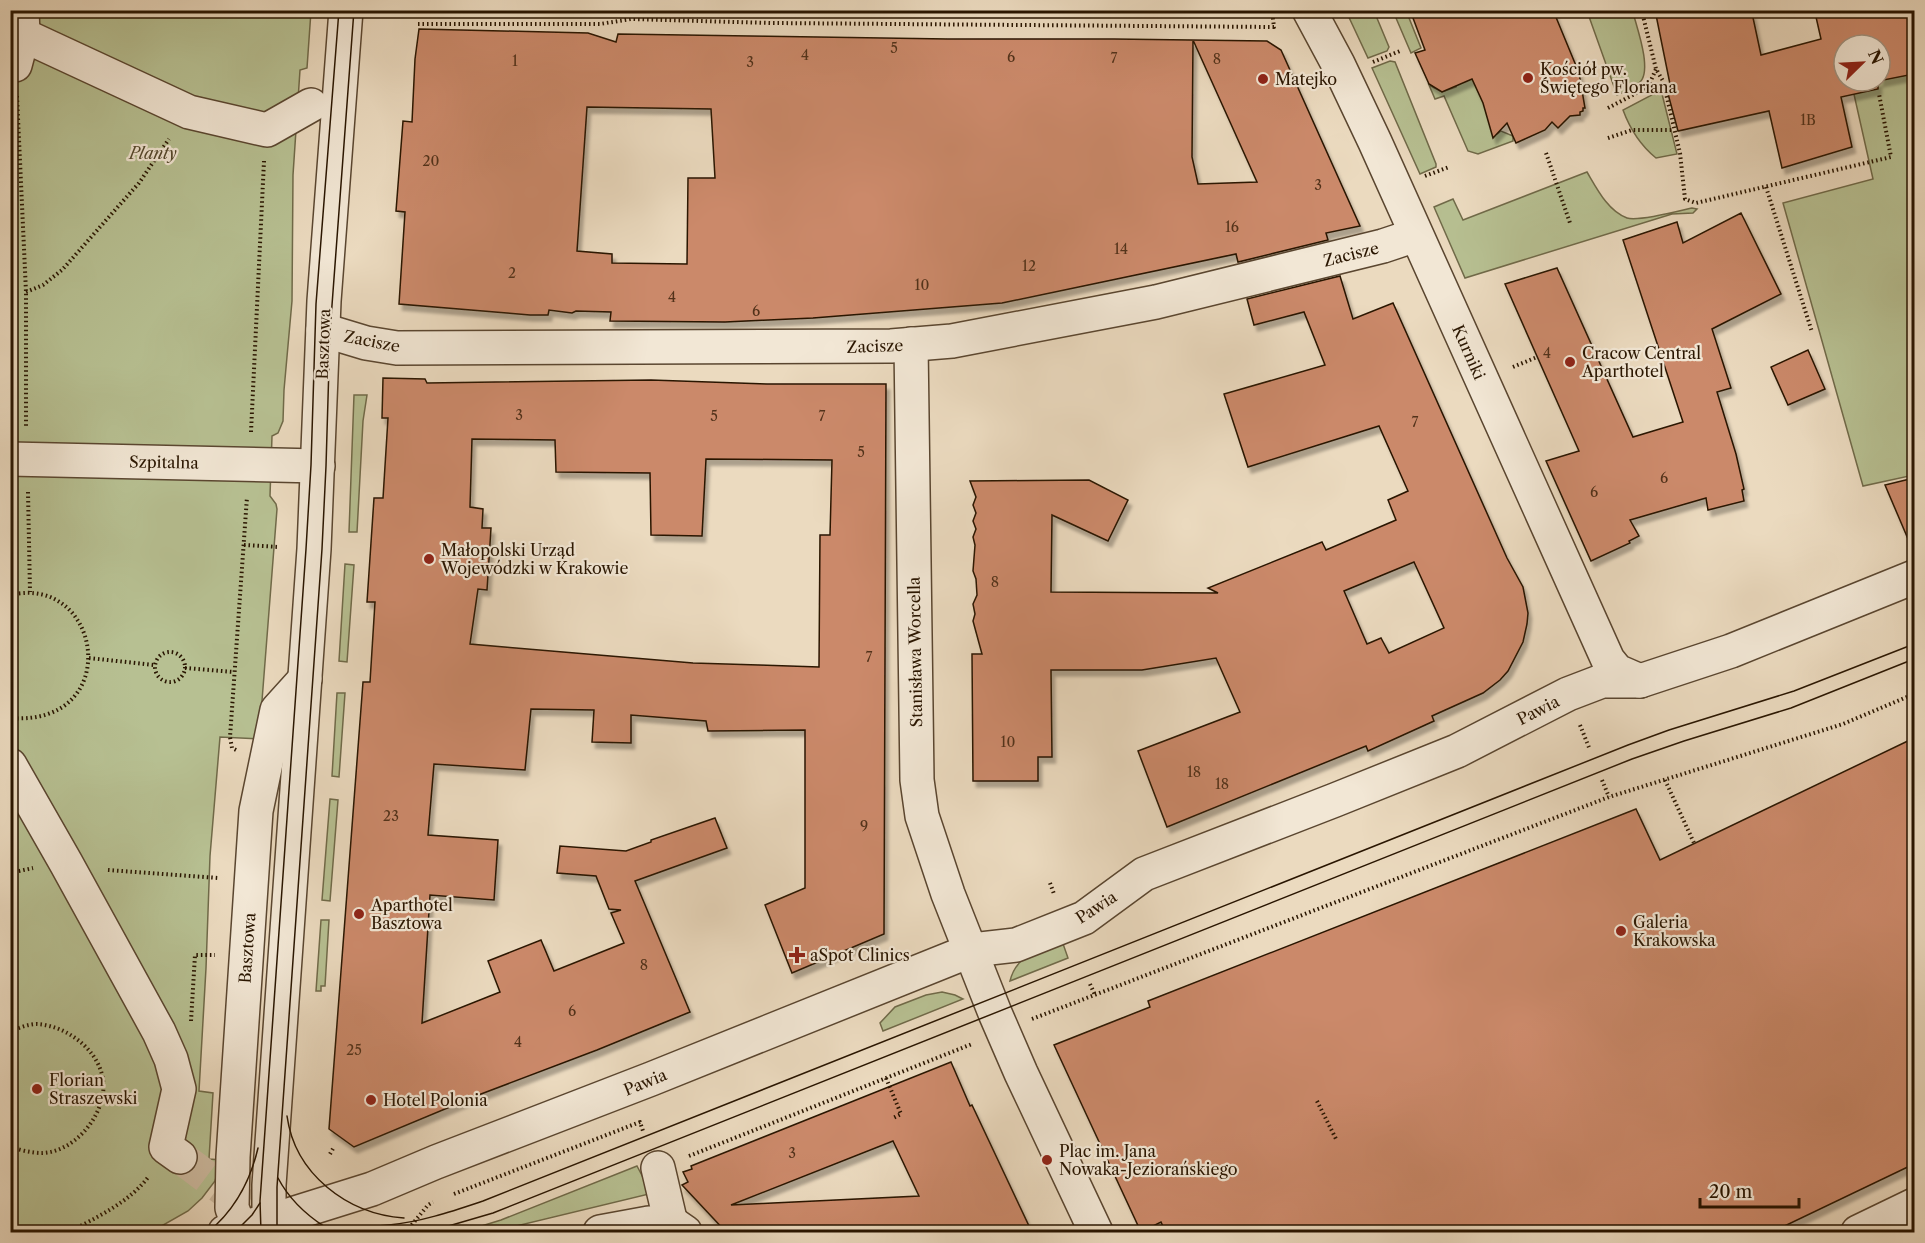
<svg xmlns="http://www.w3.org/2000/svg" width="1925" height="1243" font-family="'Libre Caslon Text',serif">
	<style>
		.green { fill: #b7c092; stroke: #706a49; stroke-width: 1.5 }
		.building { fill: #cb896a; stroke: #291500; stroke-width: 1.5; fill-rule: evenodd; filter: url(#shadow) }
		.lines { fill: none; stroke-linecap: round; stroke-linejoin: round }
		.minor-tunnel { stroke: #cebca2; stroke-width: 33; stroke-dasharray: 33 16; stroke-linecap: butt }
		.minor-casing { stroke: #5a4630; stroke-width: 36 }
		.path { stroke: #291500; stroke-width: 4; stroke-dasharray: 1.5 3; stroke-linecap: butt }
		.minor { stroke: #f2e7d5; stroke-width: 33 }
		.tram { stroke: #291500; stroke-width: 1.5 }
		.poi-dot { fill: #8f2418; stroke: #f2e7d5; stroke-width: 2 }
		.labels { text-anchor: middle; stroke-width: 4.5; stroke-linejoin: round; paint-order: stroke }
		.number-label { font-size: 14px; fill: #52321a }
		.poi-label { font-size: 16px; fill: #291500; stroke: #f2e7d5; text-anchor: start }
		.park-label { font-size: 16px; font-style: italic; fill: #54482c; stroke: #f2e7d5 }
		.street-label { font-size: 16px; fill: #291500; stroke: #f2e7d5 }
	</style>
	<defs>
		<filter id="shadow"><feDropShadow dx="3.5" dy="6" stdDeviation="1.5" flood-color="#0004"/></filter>
	</defs>
	<rect width="100%" height="100%" fill="#ebdabf"/>
	<filter id="stains"><feTurbulence type="fractalNoise" baseFrequency=".00333" numOctaves="4"/><feColorMatrix values="0 0 0 0 .2 0 0 0 0 .09 0 0 0 0 .02 0 0 0 .5 -.17"/></filter>
	<radialGradient id="worn" r=".72"><stop offset=".6" stop-color="#630" stop-opacity="0"/><stop offset="1" stop-color="#630" stop-opacity=".3"/></radialGradient>
	<g class="green">
		<path d="M 10,11 L 311,11 L 307,68 L 300,70 L 293,175 L 292,301 L 284,390 L 283,421 L 278,433 L 272,436 L 270,496 L 276,504 L 277,509 L 259,739 L 220,737 L 210,856 L 206,968 L 199,1091 L 213,1093 L 209,1159 L 221,1160 L 215,1181 L 202,1198 L 188,1211 L 151,1232 L 11,1232 Z"/>
		<path d="M 1346,11 L 1374,11 L 1389,47 L 1387,51 L 1368,58 Z"/>
		<path d="M 1393,11 L 1405,11 L 1407,13 L 1421,48 L 1411,53 Z"/>
		<path d="M 1587,11 L 1627,11 L 1634,16 C 1638,31 1651,68 1641,81 C 1636,88 1625,91 1617,95 Z"/>
		<path d="M 1914,45 L 1914,475 L 1863,486 L 1783,203 L 1873,179 L 1851,81 L 1880,81 L 1880,54 Z"/>
		<path d="M 1390,61 L 1395,62 L 1436,164 L 1436,167 L 1420,174 L 1372,68 Z"/>
		<path d="M 1475,70 L 1494,131 L 1497,134 L 1501,131 L 1513,136 L 1513,141 L 1478,154 L 1468,151 L 1444,96 L 1435,99 L 1429,85 L 1442,92 L 1456,87 L 1461,75 Z"/>
		<path d="M 1661,90 L 1677,154 L 1656,158 C 1640,145 1630,129 1623,110 Z"/>
		<path d="M 1587,172 C 1597,189 1608,211 1627,218 C 1638,222 1679,211 1692,208 L 1697,209 L 1693,213 L 1672,214 L 1465,278 L 1434,207 L 1453,199 L 1463,220 Z"/>
		<path d="M 354,395 L 367,395 L 363,421 L 357,532 L 349,532 Z"/>
		<path d="M 345,564 L 354,565 L 347,662 L 339,661 Z"/>
		<path d="M 337,693 L 345,693 L 339,777 L 332,776 Z"/>
		<path d="M 330,799 L 338,800 L 330,901 L 322,900 Z"/>
		<path d="M 321,920 L 329,920 L 325,986 L 321,986 L 321,991 L 316,991 Z"/>
		<path d="M 1061,938 L 1068,958 L 1010,981 C 1016,955 1040,949 1061,938 Z"/>
		<path d="M 942,992 L 955,995 L 963,999 L 883,1031 L 880,1023 L 895,1007 L 926,995 Z"/>
		<path d="M 637,1166 L 647,1185 L 649,1194 L 491,1232 L 462,1232 L 501,1220 Z"/>
	</g>
	<g class="building">
		<path d="M 1410,10 L 1553,10 L 1579,73 L 1585,108 L 1583,108 L 1583,111 L 1580,112 L 1580,115 L 1570,116 L 1558,128 L 1552,122 L 1545,130 L 1516,143 L 1507,123 L 1493,138 L 1483,103 L 1472,79 L 1442,92 L 1429,84 L 1415,53 L 1425,50 Z"/>
		<path d="M 1655,10 L 1737,10 L 1738,16 L 1752,13 L 1761,55 L 1821,39 L 1816,17 L 1843,10 L 1914,10 L 1914,74 L 1878,81 L 1878,89 L 1841,97 L 1852,147 L 1782,168 L 1769,111 L 1678,131 L 1667,90 L 1671,89 ZM 1844,45 L 1880,45 L 1880,81 L 1844,81 Z"/>
		<path d="M 419,29 L 588,33 L 616,42 L 618,34 L 948,39 L 1114,39 L 1267,41 L 1281,50 L 1360,226 L 1326,233 L 1328,240 L 1238,262 L 1236,254 L 1002,303 L 813,318 L 725,322 L 610,321 L 611,312 L 576,311 L 572,313 L 549,310 L 548,315 L 530,315 L 399,304 L 405,212 L 396,211 L 403,121 L 412,122 L 415,59 ZM 1193,40 L 1230,122 L 1257,182 L 1198,184 L 1192,157 ZM 587,107 L 711,109 L 715,178 L 688,178 L 687,264 L 612,263 L 612,254 L 577,251 Z"/>
		<path d="M 1741,213 L 1781,294 L 1712,329 L 1731,388 L 1717,392 L 1736,454 L 1744,489 L 1742,490 L 1744,501 L 1708,510 L 1706,498 L 1630,520 L 1639,536 L 1629,541 L 1630,543 L 1591,561 L 1546,461 L 1579,451 L 1505,284 L 1557,268 L 1633,437 L 1683,422 L 1623,240 L 1677,222 L 1683,243 Z"/>
		<path d="M 1340,276 L 1353,319 L 1393,303 L 1507,558 L 1523,587 L 1528,613 L 1527,624 L 1523,642 L 1508,671 L 1500,680 L 1483,693 L 1432,716 L 1434,721 L 1368,751 L 1366,746 L 1167,827 L 1138,751 L 1240,712 L 1216,658 L 1142,670 L 1051,670 L 1052,757 L 1038,757 L 1038,781 L 973,781 L 972,654 L 982,654 L 973,621 L 975,614 L 973,604 L 977,595 L 976,579 L 973,571 L 975,545 L 973,537 L 976,529 L 973,521 L 976,513 L 973,505 L 976,497 L 970,481 L 1089,480 L 1128,500 L 1108,541 L 1052,515 L 1051,592 L 1218,593 L 1208,588 L 1322,542 L 1326,550 L 1396,520 L 1388,500 L 1408,491 L 1379,426 L 1248,467 L 1224,394 L 1325,365 L 1304,312 L 1254,325 L 1247,299 ZM 1414,562 L 1444,628 L 1389,653 L 1381,638 L 1367,644 L 1344,591 Z"/>
		<path d="M 1808,350 L 1825,389 L 1788,405 L 1771,367 Z"/>
		<path d="M 383,378 L 425,379 L 427,383 L 651,380 L 767,384 L 886,384 L 884,934 L 792,973 L 765,905 L 805,888 L 805,730 L 708,731 L 706,721 L 631,715 L 631,743 L 592,742 L 594,710 L 531,709 L 525,770 L 434,764 L 428,835 L 498,840 L 494,900 L 430,895 L 422,1023 L 500,992 L 488,961 L 541,940 L 554,971 L 624,943 L 611,913 L 621,910 L 609,909 L 596,876 L 557,873 L 560,846 L 626,851 L 651,842 L 651,840 L 715,818 L 727,848 L 635,881 L 690,1012 L 597,1050 L 481,1094 L 354,1147 L 329,1129 L 363,682 L 370,682 L 375,602 L 367,602 L 374,498 L 383,498 L 388,418 L 382,418 ZM 472,439 L 555,440 L 556,472 L 650,473 L 651,535 L 702,536 L 706,459 L 832,460 L 830,535 L 820,535 L 819,667 L 693,663 L 470,644 L 478,589 L 487,590 L 491,528 L 482,528 L 483,509 L 470,507 Z"/>
		<path d="M 1914,478 L 1914,553 L 1885,485 Z"/>
		<path d="M 1914,738 L 1914,1164 L 1770,1233 L 1166,1233 L 1161,1222 L 1141,1232 L 1054,1045 L 1150,1007 L 1148,1001 L 1636,809 L 1660,860 Z"/>
		<path d="M 951,1062 L 970,1106 L 972,1105 L 1029,1226 L 1016,1233 L 727,1233 L 682,1185 L 688,1182 L 683,1172 L 692,1169 L 691,1166 ZM 893,1141 L 919,1196 L 731,1205 Z"/>
	</g>
	<g class="lines">
		<path class="minor-tunnel" d="M 180,1157 L 252,1211"/>
		<defs>
			<g id="minor">
				<path d="M 1309,10 L 1338,64 L 1375,142 L 1608,660 L 1617,671 L 1640,681"/>
				<path d="M 23,35 L 189,112 L 267,130 L 311,105"/>
				<path d="M 15,65 L 23,35 L 22,10"/>
				<path d="M 323,330 L 366,343 L 397,348 L 891,346 L 952,341 L 1156,302 L 1383,246 L 1416,235"/>
				<path d="M 911,344 L 917,780 L 922,816 L 948,894 L 995,1013 L 1021,1073 L 1096,1232"/>
				<path d="M 10,459 L 318,466"/>
				<path d="M 10,765 L 66,863 L 159,1032 L 171,1059 L 179,1089 L 166,1147 L 180,1157"/>
				<path d="M 658,1168 L 673,1232"/>
				<path d="M 240,1228 L 232,1208 L 233,1157 L 256,811 L 277,710 L 305,679"/>
				<path d="M 225,1232 L 276,1219 L 372,1189 L 436,1162 L 651,1079 L 972,950 L 1016,945 L 1084,918 L 1144,874 L 1335,800 L 1457,751 L 1568,694 L 1602,681 L 1640,681 L 1731,651 L 1914,577"/>
				<path d="M 269,1232 L 269,1185 L 314,549 L 324,301 L 346,10"/>
				<path d="M 600,1232 L 649,1223 L 672,1223 L 685,1232"/>
				<path d="M 1858,1232 L 1914,1205"/>
			</g>
		</defs>
		<use href="#minor" class="minor-casing"/>
		<g class="path">
			<path d="M 1636,10 L 1643,16"/>
			<path d="M 1644,10 L 1643,16 L 1656,69 L 1663,81 L 1680,153 L 1685,199 L 1696,203 L 1891,157 L 1879,94"/>
			<path d="M 418,24 L 600,24 L 631,19 L 771,23 L 1274,27 L 1272,11"/>
			<path d="M 1373,62 L 1400,51"/>
			<path d="M 17,96 L 26,292 L 26,427"/>
			<path d="M 1608,108 L 1648,87 L 1656,69"/>
			<path d="M 1608,138 L 1632,130 L 1674,130"/>
			<path d="M 1546,153 L 1570,223"/>
			<path d="M 1425,176 L 1449,167"/>
			<path d="M 1766,187 L 1812,332"/>
			<path d="M 26,292 L 43,285 L 62,270 L 139,183 L 169,139"/>
			<path d="M 1513,367 L 1537,357"/>
			<path d="M 251,432 L 264,161"/>
			<path d="M 28,492 L 30,592"/>
			<path d="M 244,545 L 279,547"/>
			<path d="M 10,595 C 103,573 125,727 10,718"/>
			<circle cx="170" cy="667" r="15"/>
			<path d="M 89,658 L 154,665"/>
			<path d="M 185,668 L 234,672"/>
			<path d="M 1580,725 L 1590,750"/>
			<path d="M 236,750 L 232,748 L 230,737 L 247,497"/>
			<path d="M 1602,780 L 1609,797"/>
			<path d="M 1665,780 L 1694,843"/>
			<path d="M 108,870 L 218,878"/>
			<path d="M 10,873 L 33,868"/>
			<path d="M 1050,883 L 1054,894"/>
			<path d="M 1090,984 L 1095,995"/>
			<path d="M 1032,1019 L 1609,797 L 1843,724 L 1914,694"/>
			<path d="M 191,1021 L 195,955 L 215,955"/>
			<path d="M 10,1031 C 19,1028 28,1024 37,1024 C 71,1026 108,1057 103,1093 C 99,1122 72,1152 42,1153 C 32,1153 20,1150 10,1147"/>
			<path d="M 886,1078 L 901,1114 L 893,1118"/>
			<path d="M 1317,1101 L 1337,1141"/>
			<path d="M 330,1154 L 334,1147"/>
			<path d="M 689,1156 L 972,1044"/>
			<path d="M 454,1194 L 640,1122 L 643,1131"/>
			<path d="M 69,1232 C 97,1217 130,1202 149,1176"/>
			<path d="M 406,1232 L 428,1205 L 433,1202"/>
			<path d="M 1376,1232 L 1389,1227"/>
		</g>
		<use href="#minor" class="minor"/>
		<g class="tram">
			<path d="M 287,1116 C 295,1174 347,1214 404,1218"/>
			<path d="M 278,1178 C 289,1199 305,1214 325,1227"/>
			<path d="M 208,1232 C 235,1210 250,1182 258,1148"/>
			<path d="M 235,1232 L 252,1215 L 260,1203"/>
			<path d="M 242,1232 C 291,1224 340,1230 389,1225 C 421,1222 453,1211 483,1201 L 1628,745 L 1669,730 L 1794,691 L 1914,644"/>
			<path d="M 261,1232 L 260,1201 L 306,549 L 311,465 L 316,304 L 339,10"/>
			<path d="M 277,1232 L 277,1187 L 322,549 L 326,466 L 330,332 L 354,10"/>
			<path d="M 428,1232 L 493,1213 L 1632,759 L 1684,741 L 1791,708 L 1914,659"/>
		</g>
	</g>
	<g class="poi-dot">
		<circle cx="1528" cy="78" r="6"/>
		<circle cx="1263" cy="79" r="6"/>
		<circle cx="1570" cy="362" r="6"/>
		<circle cx="429" cy="559" r="6"/>
		<circle cx="359" cy="914" r="6"/>
		<circle cx="1621" cy="931" r="6"/>
		<path d="M794 946h6v6h6v6h-6v6h-6v-6h-6v-6h6z"/>
		<circle cx="37" cy="1089" r="6"/>
		<circle cx="371" cy="1100" r="6"/>
		<circle cx="1047" cy="1160" r="6"/>
	</g>
	<g class="labels">
		<g class="number-label">
			<text x="894" y="53">5</text>
			<text x="805" y="60">4</text>
			<text x="1011" y="62">6</text>
			<text x="1114" y="63">7</text>
			<text x="1217" y="64">8</text>
			<text x="515" y="66">1</text>
			<text x="750" y="67">3</text>
			<text x="1808" y="125">1B</text>
			<text x="431" y="166">20</text>
			<text x="1318" y="190">3</text>
			<text x="1232" y="232">16</text>
			<text x="1121" y="254">14</text>
			<text x="1029" y="271">12</text>
			<text x="512" y="278">2</text>
			<text x="922" y="290">10</text>
			<text x="672" y="302">4</text>
			<text x="756" y="316">6</text>
			<text x="1547" y="358">4</text>
			<text x="519" y="420">3</text>
			<text x="714" y="421">5</text>
			<text x="822" y="421">7</text>
			<text x="1415" y="427">7</text>
			<text x="861" y="457">5</text>
			<text x="1664" y="483">6</text>
			<text x="1594" y="497">6</text>
			<text x="995" y="587">8</text>
			<text x="869" y="662">7</text>
			<text x="1008" y="747">10</text>
			<text x="1194" y="777">18</text>
			<text x="1222" y="789">18</text>
			<text x="391" y="821">23</text>
			<text x="864" y="831">9</text>
			<text x="644" y="970">8</text>
			<text x="572" y="1016">6</text>
			<text x="518" y="1047">4</text>
			<text x="354" y="1055">25</text>
			<text x="792" y="1158">3</text>
		</g>
		<g class="poi-label">
			<text x="1540" y="75">Kościół pw.<tspan x="1540" dy="18">Świętego Floriana</tspan></text>
			<text x="1275" y="85">Matejko</text>
			<text x="1582" y="359">Cracow Central<tspan x="1582" dy="18">Aparthotel</tspan></text>
			<text x="441" y="556">Małopolski Urząd<tspan x="441" dy="18">Wojewódzki w Krakowie</tspan></text>
			<text x="371" y="911">Aparthotel<tspan x="371" dy="18">Basztowa</tspan></text>
			<text x="1633" y="928">Galeria<tspan x="1633" dy="18">Krakowska</tspan></text>
			<text x="810" y="961">aSpot Clinics</text>
			<text x="49" y="1086">Florian<tspan x="49" dy="18">Straszewski</tspan></text>
			<text x="383" y="1106">Hotel Polonia</text>
			<text x="1059" y="1157">Plac im. Jana<tspan x="1059" dy="18">Nowaka-Jeziorańskiego</tspan></text>
		</g>
		<g class="park-label">
			<text x="153" y="159">Planty</text>
		</g>
		<g class="street-label">
			<text transform="translate(1351 254) rotate(-14)" y="6">Zacisze</text>
			<text transform="translate(372 341) rotate(11)" y="6">Zacisze</text>
			<text transform="translate(323 344) rotate(-88)" y="6">Basztowa</text>
			<text transform="translate(875 346) rotate(-2)" y="6">Zacisze</text>
			<text transform="translate(1469 352) rotate(66)" y="6">Kurniki</text>
			<text transform="translate(164 462) rotate(1)" y="6">Szpitalna</text>
			<text transform="translate(915 652) rotate(-91)" y="6">Stanisława Worcella</text>
			<text transform="translate(1538 710) rotate(-27)" y="6">Pawia</text>
			<text transform="translate(1096 907) rotate(-33)" y="6">Pawia</text>
			<text transform="translate(247 948) rotate(-86)" y="6">Basztowa</text>
			<text transform="translate(645 1082) rotate(-22)" y="6">Pawia</text>
		</g>
	</g>
	<rect width="1925" height="1243" fill="none" stroke="#ebdabf" stroke-width="36"/>
	<rect x="12" y="12" width="1901" height="1219" fill="none" stroke="#291500" stroke-width="3"/>
	<rect x="18" y="18" width="1889" height="1207" fill="none" stroke="#291500" stroke-width="1.5"/>
	<g transform="translate(1862 63) rotate(66)"><circle r="28" fill="#f2e7d5" stroke="#a29380" stroke-width="1.5"/>
	<path d="M0-4.5L10 22L0 15L-10 22Z" fill="#8f2418"/>
	<text y="-9" font-size="16" font-weight="bold" text-anchor="middle" fill="#291500">N</text>
	</g>
	<path d="M1700 1198v9h99v-9" fill="none" stroke="#291500" stroke-width="3"/>
	<text x="1709" y="1198" font-size="18" fill="#291500" stroke="#f2e7d5" stroke-width="4.5" paint-order="stroke">20 m</text>
	<rect width="100%" height="100%" filter="url(#stains)"/>
	<rect width="100%" height="100%" fill="url(#worn)"/>
</svg>
